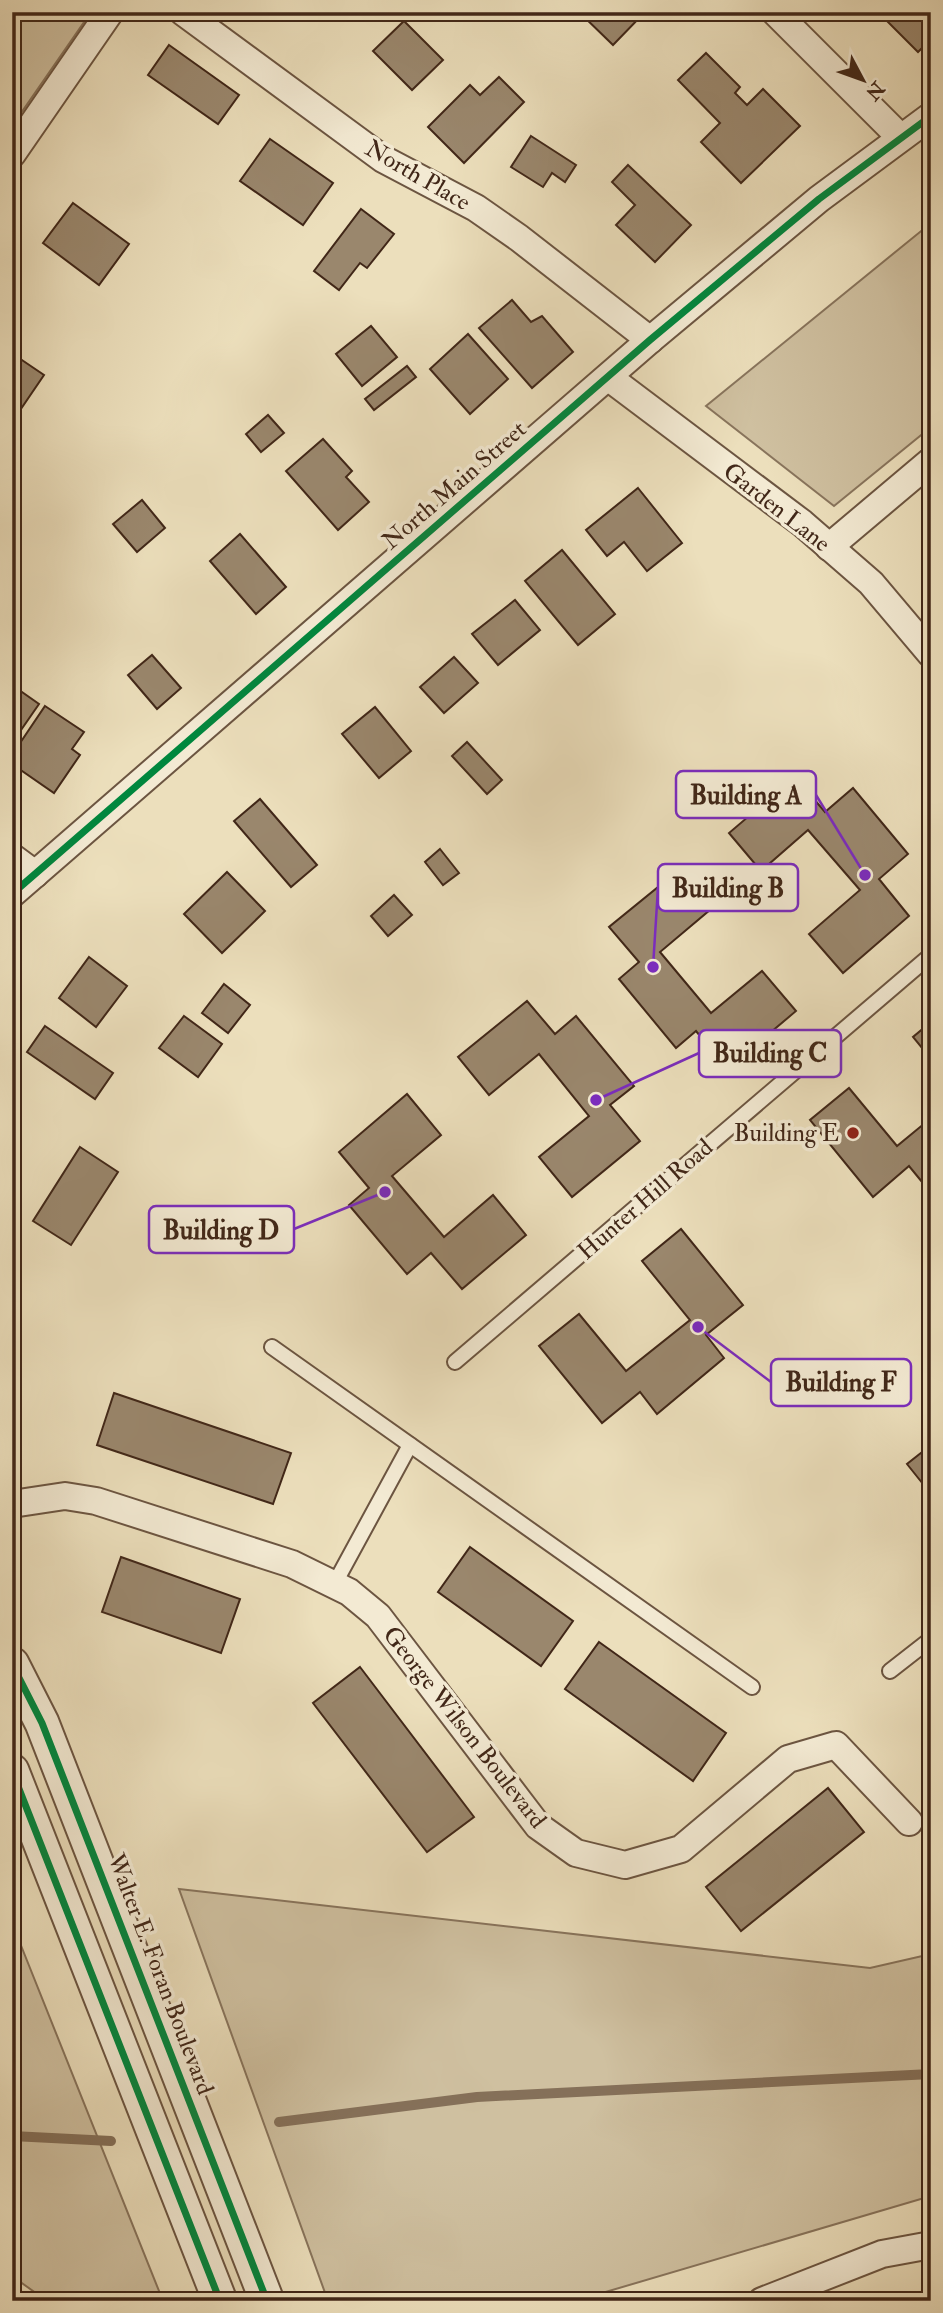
<svg xmlns="http://www.w3.org/2000/svg" width="943" height="2313" font-family="'IM FELL Double Pica',serif">
	<style>
		.green { fill: #cfc0a0; stroke: #88745c; stroke-width: 2 }
		.lines { fill: none; stroke-linecap: round; stroke-linejoin: round }
		.stream { stroke: #857059; stroke-width: 10 }
		.building { fill: #9a876d; stroke: #412718; stroke-width: 2 }
		.service-casing { stroke: #6c5541; stroke-width: 18 }
		.minor-casing { stroke: #6c5541; stroke-width: 30 }
		.tertiary-casing { stroke: #6c5541; stroke-width: 37 }
		.service { stroke: #f3ead3; stroke-width: 14 }
		.minor { stroke: #f3ead3; stroke-width: 26 }
		.tertiary { stroke: #f3ead3; stroke-width: 33 }
		.cycleway-casing { stroke: #f3ead3; stroke-width: 11 }
		.cycleway { stroke: #00873e; stroke-width: 7 }
		.poi-dot { fill: #8f2418; stroke: #f3ead3; stroke-width: 2.5 }
		.labels { text-anchor: middle; stroke-width: 7; stroke-linejoin: round; paint-order: stroke }
		.street-label { font-size: 24px; fill: #412718; stroke: #f3ead3 }
		.poi-label { font-size: 24px; fill: #412718; stroke: #f3ead3; text-anchor: end }
		.leader { fill: none; stroke: #7b2cbf; stroke-width: 2.5 }
		.callout-dot { fill: #7b2cbf; stroke: #f3ead3; stroke-width: 2.5 }
		.callout { fill: #f3ead3; stroke: #7b2cbf; stroke-width: 2.5 }
		.callout-label { font-size: 26px; text-anchor: middle; font-weight: bold; fill: #412718 }
	</style>
	<rect width="100%" height="100%" fill="#ecdfbc"/>
	<filter id="stains"><feTurbulence type="fractalNoise" baseFrequency=".00286" numOctaves="4"/><feColorMatrix values="0 0 0 0 .2 0 0 0 0 .09 0 0 0 0 .02 0 0 0 .5 -.17"/></filter>
	<radialGradient id="worn" r=".72"><stop offset=".6" stop-color="#630" stop-opacity="0"/><stop offset="1" stop-color="#630" stop-opacity=".3"/></radialGradient>
	<g class="green">
		<path d="M 12,12 L 91,12 L 12,126 Z"/>
		<path d="M 931,223 L 931,427 L 834,506 L 706,406 Z"/>
		<path d="M 179,1889 L 870,1968 L 931,1954 L 931,2196 L 575,2301 L 328,2301 Z"/>
		<path d="M 12,1923 L 163,2301 L 47,2301 L 12,2276 Z"/>
	</g>
	<g class="lines">
		<g class="stream">
			<path d="M 279,2122 L 477,2097 L 931,2074"/>
			<path d="M 12,2136 L 111,2141"/>
		</g>
	</g>
	<g class="building">
		<path d="M 579,12 L 645,12 L 613,45 Z"/>
		<path d="M 892,12 L 931,12 L 931,39 L 918,52 L 885,19 Z"/>
		<path d="M 404,21 L 443,60 L 412,90 L 373,51 Z"/>
		<path d="M 169,45 L 239,95 L 218,124 L 148,75 Z"/>
		<path d="M 706,53 L 740,87 L 735,93 L 747,105 L 763,89 L 800,126 L 741,183 L 701,142 L 720,123 L 678,80 Z"/>
		<path d="M 499,77 L 524,102 L 464,163 L 428,127 L 470,85 L 480,95 Z"/>
		<path d="M 531,136 L 576,165 L 565,182 L 552,173 L 543,187 L 511,167 Z"/>
		<path d="M 270,139 L 333,183 L 303,225 L 240,181 Z"/>
		<path d="M 628,165 L 691,225 L 655,262 L 616,225 L 635,205 L 612,182 Z"/>
		<path d="M 73,203 L 129,244 L 99,285 L 43,243 Z"/>
		<path d="M 361,209 L 394,234 L 367,268 L 360,263 L 339,290 L 314,271 Z"/>
		<path d="M 512,300 L 531,322 L 542,316 L 573,352 L 532,388 L 479,328 Z"/>
		<path d="M 371,326 L 397,357 L 362,386 L 336,354 Z"/>
		<path d="M 468,334 L 508,379 L 470,414 L 430,369 Z"/>
		<path d="M 13,354 L 44,375 L 12,422 L 12,355 Z"/>
		<path d="M 407,366 L 416,377 L 374,410 L 365,399 Z"/>
		<path d="M 268,415 L 284,433 L 261,452 L 246,434 Z"/>
		<path d="M 323,439 L 352,471 L 346,477 L 369,502 L 338,530 L 286,471 Z"/>
		<path d="M 638,488 L 682,543 L 647,571 L 624,542 L 607,556 L 586,530 Z"/>
		<path d="M 142,500 L 165,528 L 137,552 L 113,524 Z"/>
		<path d="M 240,534 L 286,587 L 256,614 L 210,561 Z"/>
		<path d="M 562,550 L 615,614 L 578,645 L 525,581 Z"/>
		<path d="M 515,600 L 540,630 L 498,665 L 472,634 Z"/>
		<path d="M 152,655 L 181,688 L 157,709 L 128,675 Z"/>
		<path d="M 454,657 L 478,683 L 444,713 L 420,687 Z"/>
		<path d="M 12,685 L 39,704 L 12,743 Z"/>
		<path d="M 45,706 L 84,732 L 72,749 L 80,755 L 54,793 L 12,764 L 12,755 Z"/>
		<path d="M 375,707 L 411,751 L 379,778 L 342,734 Z"/>
		<path d="M 467,742 L 502,780 L 487,794 L 452,756 Z"/>
		<path d="M 795,777 L 825,812 L 853,788 L 908,854 L 879,879 L 909,916 L 843,973 L 809,934 L 860,890 L 808,830 L 761,871 L 729,833 Z"/>
		<path d="M 260,799 L 317,865 L 291,887 L 234,821 Z"/>
		<path d="M 440,849 L 459,873 L 443,885 L 425,862 Z"/>
		<path d="M 679,870 L 711,909 L 660,952 L 711,1013 L 762,971 L 796,1011 L 727,1069 L 696,1031 L 676,1048 L 619,979 L 639,962 L 609,927 Z"/>
		<path d="M 227,872 L 265,911 L 222,953 L 184,914 Z"/>
		<path d="M 394,895 L 412,915 L 388,936 L 371,916 Z"/>
		<path d="M 89,957 L 127,986 L 96,1027 L 59,998 Z"/>
		<path d="M 224,984 L 250,1005 L 228,1033 L 202,1013 Z"/>
		<path d="M 527,1001 L 555,1034 L 576,1016 L 634,1086 L 610,1105 L 640,1141 L 572,1197 L 539,1157 L 589,1116 L 539,1054 L 489,1095 L 458,1057 Z"/>
		<path d="M 184,1016 L 222,1044 L 198,1077 L 159,1048 Z"/>
		<path d="M 931,1022 L 931,1059 L 913,1037 Z"/>
		<path d="M 45,1026 L 113,1073 L 95,1099 L 27,1052 Z"/>
		<path d="M 849,1088 L 897,1146 L 931,1118 L 931,1185 L 927,1188 L 909,1166 L 873,1197 L 810,1120 Z"/>
		<path d="M 407,1094 L 441,1135 L 392,1176 L 444,1237 L 493,1195 L 526,1235 L 462,1289 L 431,1253 L 407,1274 L 349,1205 L 369,1188 L 339,1152 Z"/>
		<path d="M 80,1147 L 118,1172 L 71,1245 L 33,1221 Z"/>
		<path d="M 681,1229 L 743,1305 L 706,1335 L 724,1358 L 657,1414 L 640,1392 L 602,1423 L 539,1346 L 579,1314 L 626,1371 L 690,1320 L 642,1261 Z"/>
		<path d="M 114,1393 L 291,1453 L 273,1504 L 97,1445 Z"/>
		<path d="M 931,1445 L 931,1494 L 907,1464 Z"/>
		<path d="M 470,1547 L 573,1621 L 541,1666 L 438,1592 Z"/>
		<path d="M 121,1557 L 240,1599 L 221,1653 L 102,1612 Z"/>
		<path d="M 599,1642 L 726,1733 L 693,1781 L 565,1689 Z"/>
		<path d="M 360,1667 L 474,1817 L 427,1852 L 313,1703 Z"/>
		<path d="M 828,1788 L 864,1832 L 741,1931 L 706,1887 Z"/>
	</g>
	<g class="lines">
		<defs>
			<g id="service">
				<path d="M 272,1347 L 752,1687"/>
				<path d="M 455,1362 L 931,955"/>
				<path d="M 335,1583 L 410,1445"/>
				<path d="M 890,1671 L 931,1639"/>
			</g>
			<g id="minor">
				<path d="M 183,12 L 383,159 L 476,208 L 519,238 L 650,340"/>
				<path d="M 775,12 L 900,137"/>
				<path d="M 12,154 L 110,12"/>
				<path d="M 608,377 L 802,523 L 871,583 L 931,654"/>
				<path d="M 829,547 L 931,461"/>
				<path d="M 12,857 L 35,874"/>
				<path d="M 12,894 L 650,340 L 819,199 L 931,116"/>
				<path d="M 12,1504 L 65,1496 L 96,1501 L 292,1564 L 349,1592 L 378,1616 L 538,1826 L 576,1853 L 625,1865 L 681,1849 L 788,1759 L 836,1745 L 909,1822"/>
				<path d="M 762,2301 L 882,2254 L 931,2245"/>
			</g>
			<g id="tertiary">
				<path d="M 12,1664 L 42,1723 L 267,2301"/>
				<path d="M 12,1771 L 220,2301"/>
			</g>
		</defs>
		<use href="#service" class="service-casing"/>
		<use href="#minor" class="minor-casing"/>
		<use href="#tertiary" class="tertiary-casing"/>
		<use href="#service" class="service"/>
		<use href="#minor" class="minor"/>
		<use href="#tertiary" class="tertiary"/>
		<defs>
			<g id="cycleway">
				<path d="M 12,894 L 650,340 L 819,199 L 931,116"/>
				<path d="M 12,1664 L 42,1723 L 267,2301"/>
				<path d="M 12,1771 L 220,2301"/>
			</g>
		</defs>
		<use href="#cycleway" class="cycleway-casing"/>
		<use href="#cycleway" class="cycleway"/>
	</g>
	<circle class="poi-dot" cx="853" cy="1133" r="7"/>
	<g class="labels">
		<g class="street-label">
			<text transform="translate(418 175) rotate(30)" y="8">North Place</text>
			<text transform="translate(454 485) rotate(-41)" y="8">North Main Street</text>
			<text transform="translate(777 507) rotate(38)" y="8">Garden Lane</text>
			<text transform="translate(645 1199) rotate(-41)" y="8">Hunter Hill Road</text>
			<text transform="translate(465 1727) rotate(52)" y="8">George Wilson Boulevard</text>
			<text transform="translate(161 1974) rotate(69)" y="8">Walter E. Foran Boulevard</text>
		</g>
		<g class="poi-label">
			<text x="839" y="1141">Building E</text>
		</g>
	</g>
	<path class="leader" d="M865 875L816 795M653 967L658 888M596 1100L699 1053M385 1192L294 1229M698 1327L771 1382"/>
	<g class="callout-dot">
		<circle cx="865" cy="875" r="7"/>
		<circle cx="653" cy="967" r="7"/>
		<circle cx="596" cy="1100" r="7"/>
		<circle cx="385" cy="1192" r="7"/>
		<circle cx="698" cy="1327" r="7"/>
	</g>
	<g class="callout">
		<rect x="676" y="771" width="140" height="47" rx="7"/>
		<rect x="658" y="864" width="140" height="47" rx="7"/>
		<rect x="699" y="1030" width="142" height="47" rx="7"/>
		<rect x="149" y="1206" width="145" height="47" rx="7"/>
		<rect x="771" y="1359" width="140" height="47" rx="7"/>
	</g>
	<g class="callout-label">
		<text x="746" y="804">Building A</text>
		<text x="728" y="897">Building B</text>
		<text x="770" y="1062">Building C</text>
		<text x="221" y="1239">Building D</text>
		<text x="841" y="1391">Building F</text>
	</g>
	<rect width="943" height="2313" fill="none" stroke="#ecdfbc" stroke-width="42"/>
	<rect x="14" y="14" width="915" height="2285" fill="none" stroke="#412718" stroke-width="3.5"/>
	<rect x="21" y="21" width="901" height="2271" fill="none" stroke="#412718" stroke-width="2"/>
	<g transform="translate(863 80) rotate(131)" stroke="#f3ead3" stroke-width="5" paint-order="stroke">
	<path d="M0-5L12 26L0 18L-12 26Z" fill="#412718"/>
	<text y="-10" font-size="19" font-weight="bold" text-anchor="middle" fill="#412718">N</text>
	</g>
	<rect width="100%" height="100%" filter="url(#stains)"/>
	<rect width="100%" height="100%" fill="url(#worn)"/>
</svg>
